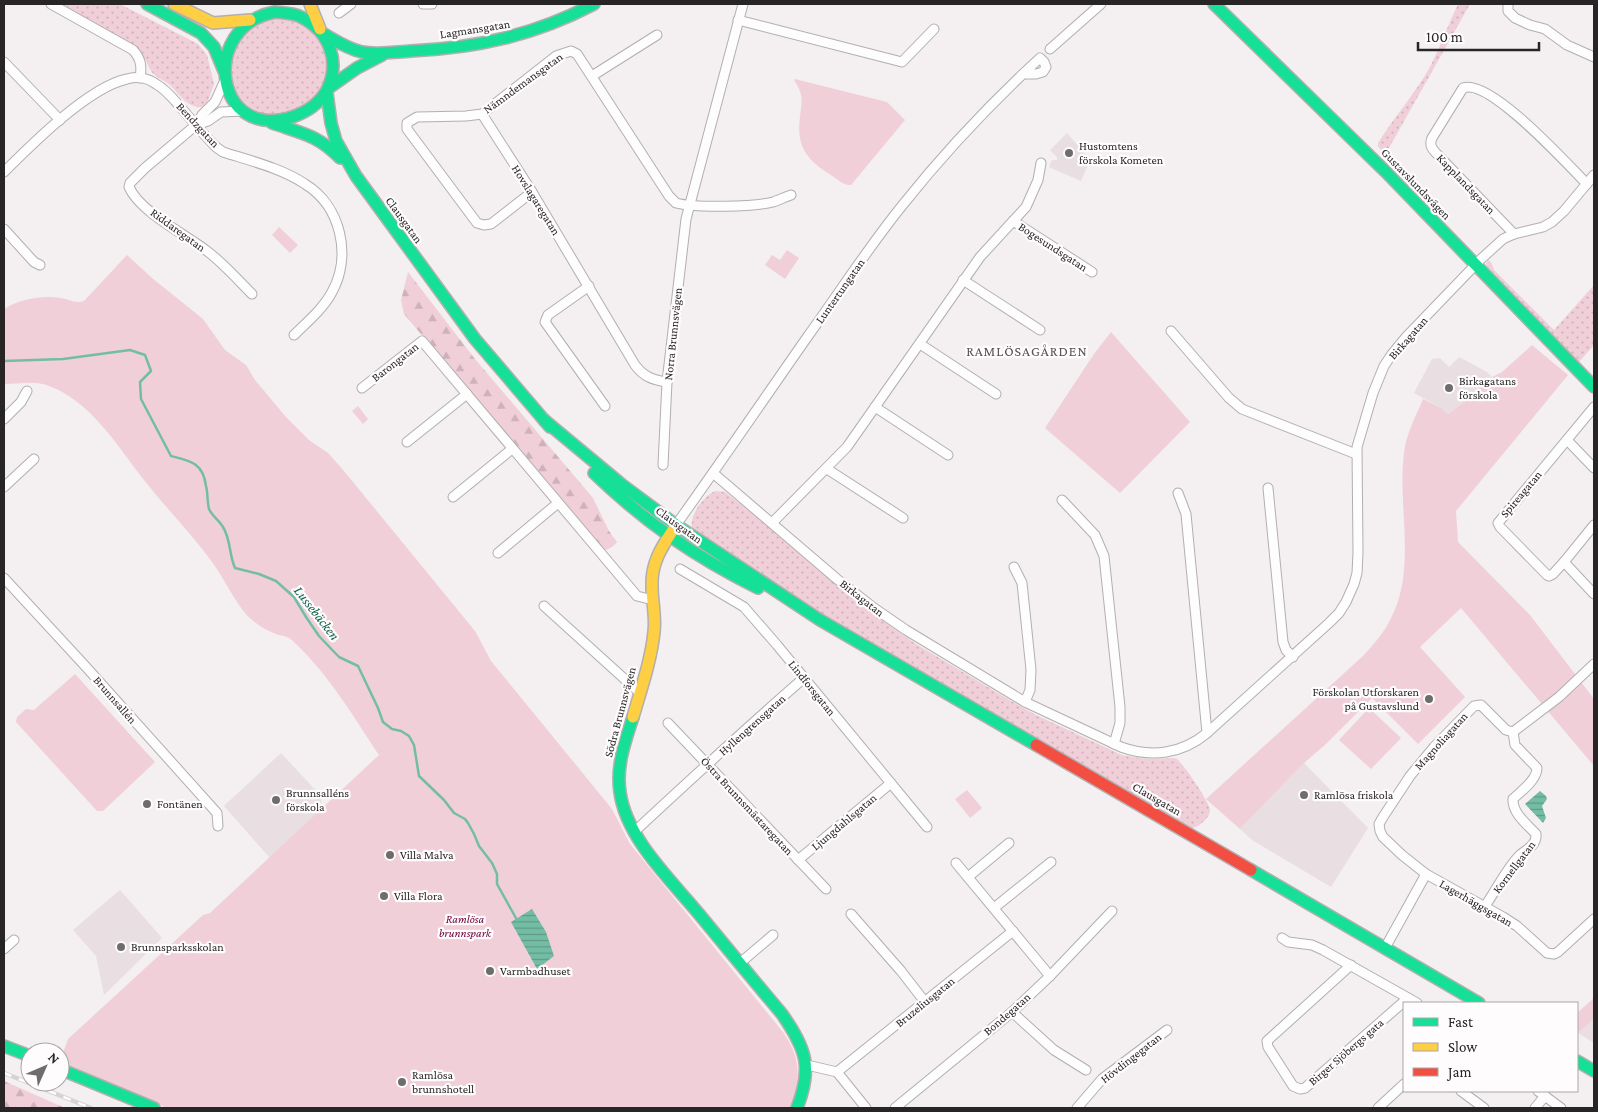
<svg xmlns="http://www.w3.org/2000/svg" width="1598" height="1112" font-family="'Crimson Pro',serif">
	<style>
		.built { fill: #e9dee1 }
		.grass { fill: url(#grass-dots) }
		.forest { fill: url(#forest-firs) }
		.park { fill: #f0cfd9 }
		.water { fill: url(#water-rules) }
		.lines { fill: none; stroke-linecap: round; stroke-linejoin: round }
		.stream { stroke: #74bda5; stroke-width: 2.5 }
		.street-casing { stroke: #b2afb0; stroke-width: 11 }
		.fast-casing { stroke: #b2afb0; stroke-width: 14 }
		.slow-casing { stroke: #b2afb0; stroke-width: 14 }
		.jam-casing { stroke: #b2afb0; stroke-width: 14 }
		.street { stroke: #fdfdfd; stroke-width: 9 }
		.fast { stroke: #16e098; stroke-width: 11 }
		.slow { stroke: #ffcf43; stroke-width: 11 }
		.jam { stroke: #f24e42; stroke-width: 11 }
		.rail-casing { stroke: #d5d4d4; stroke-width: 4.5 }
		.rail { stroke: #fffcfd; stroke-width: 2.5; stroke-dasharray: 8; stroke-linecap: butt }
		.poi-dot { fill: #6f6c6d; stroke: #fffcfd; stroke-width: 2 }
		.labels { text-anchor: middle; stroke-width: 4.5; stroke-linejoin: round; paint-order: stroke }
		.street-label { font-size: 12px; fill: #282526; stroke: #fffcfd }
		.poi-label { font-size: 12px; fill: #282526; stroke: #fffcfd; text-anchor: start }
		.park-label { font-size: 12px; font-style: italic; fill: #6a0038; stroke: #fffcfd }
		.neighbourhood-label { font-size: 14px; letter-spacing: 1px; fill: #575153; stroke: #fffcfd }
		.water-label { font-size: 14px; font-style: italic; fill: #085e47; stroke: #fffcfd }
	</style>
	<defs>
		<pattern id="grass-dots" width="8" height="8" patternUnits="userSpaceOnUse" patternTransform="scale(1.25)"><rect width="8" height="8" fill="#f0cfd9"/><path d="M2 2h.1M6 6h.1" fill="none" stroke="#ceb2ba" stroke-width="1.8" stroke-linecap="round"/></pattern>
		<pattern id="forest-firs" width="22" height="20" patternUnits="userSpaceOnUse" patternTransform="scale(1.25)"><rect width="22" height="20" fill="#f0cfd9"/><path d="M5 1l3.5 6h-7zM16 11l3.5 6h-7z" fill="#ceb2ba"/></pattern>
		<pattern id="water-rules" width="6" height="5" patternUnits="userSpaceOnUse" patternTransform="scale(1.25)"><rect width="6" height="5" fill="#74bda5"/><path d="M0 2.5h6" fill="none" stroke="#5f9986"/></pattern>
	</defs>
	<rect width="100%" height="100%" fill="#f4eff1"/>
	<g class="built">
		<path d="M 1067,133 L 1090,160 L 1081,181 L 1049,167 L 1052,160 L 1057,160 L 1057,157 L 1050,150 Z"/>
		<path d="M 1459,357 L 1487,372 L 1492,377 L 1476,393 L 1448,414 L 1441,408 L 1414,393 L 1432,359 L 1440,358 L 1449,367 Z"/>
		<path d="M 281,753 L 319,794 L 323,808 L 270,858 L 224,806 Z"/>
		<path d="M 1304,763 L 1368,828 L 1331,887 L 1252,840 L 1240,829 Z"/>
		<path d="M 120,890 L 162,938 L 104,995 L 96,956 L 73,930 Z"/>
		<path d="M 1594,1019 L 1594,1043 L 1578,1033 Z"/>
	</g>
	<g class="grass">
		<path d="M 55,4 L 120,4 L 198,44 L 207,55 L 214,84 L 208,101 L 202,107 C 187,108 179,94 170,85 C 164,80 156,78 151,71 C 146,62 144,55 136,48 Z"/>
		<path d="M 1458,4 L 1470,4 L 1385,155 L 1378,146 L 1378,143 C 1394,117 1415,94 1430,67 C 1440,47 1448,25 1458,4 Z"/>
		<circle cx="278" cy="67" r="49"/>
		<path d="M 1489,260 L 1492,264 L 1494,270 L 1554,330 L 1594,285 L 1594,345 L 1579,362 L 1487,266 L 1486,263 Z"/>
		<path d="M 715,491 L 725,492 L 747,509 L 863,606 L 886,623 L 916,644 L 1013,702 L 1036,715 L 1122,755 L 1146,759 L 1174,758 L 1177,759 C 1184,765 1209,801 1210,810 C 1210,818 1199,827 1192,828 L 836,623 L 692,530 C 689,516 702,497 715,491 Z"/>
	</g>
	<g class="forest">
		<path d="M 408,272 L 475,359 L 593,498 L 609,531 L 617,542 C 614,546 609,550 603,550 L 404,314 L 401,300 Z"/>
		<path d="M 4,1081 L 65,1108 L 4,1108 Z"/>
	</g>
	<g class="park">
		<path d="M 795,79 L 887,102 L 905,120 L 851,185 C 844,186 837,179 831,175 C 807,160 796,147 800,117 C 802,101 804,95 794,80 Z"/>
		<path d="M 279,227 L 298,245 L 290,253 L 272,235 Z"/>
		<path d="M 787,250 L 799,258 L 785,279 L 765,265 L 772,255 L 780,260 Z"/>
		<path d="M 127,255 L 152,278 L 203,319 L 225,350 L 246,365 L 255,380 L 286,417 L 309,440 L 328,453 L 344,471 L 475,631 L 491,661 L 612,809 L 630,844 L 783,1032 C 802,1060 800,1077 792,1108 L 167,1108 L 60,1061 L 68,1039 L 203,915 L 210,913 L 379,755 C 353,716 329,675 295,643 C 288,635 285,637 276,634 C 264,630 253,622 245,613 C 232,597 224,578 212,562 C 191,533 166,508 144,480 C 117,446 92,402 49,386 C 36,380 18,384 4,384 L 4,309 C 20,299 42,295 61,298 C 69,299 75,304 84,301 Z"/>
		<path d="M 1111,332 L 1190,422 L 1120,493 L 1045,428 L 1094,354 Z"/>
		<path d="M 1532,345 L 1568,375 L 1456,511 L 1458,542 L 1530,615 L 1594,699 L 1594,766 L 1461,608 L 1420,647 L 1465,697 L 1418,744 L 1372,698 L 1326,744 L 1304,763 L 1240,829 L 1206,799 L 1364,655 C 1373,645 1383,634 1389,622 C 1418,571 1397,508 1404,453 C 1406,434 1416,416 1423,399 L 1441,408 L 1448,414 L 1476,393 L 1492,377 L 1502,372 Z"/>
		<path d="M 358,406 L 368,419 L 363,424 L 352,411 Z"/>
		<path d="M 75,674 L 155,762 L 103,811 L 97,811 L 16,722 L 17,717 L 26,709 L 34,710 Z"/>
		<path d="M 1369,708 L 1401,738 L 1371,769 L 1339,740 Z"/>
		<path d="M 967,790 L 982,808 L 970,818 L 955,799 Z"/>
		<path d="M 1594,998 L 1594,1019 L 1578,1033 L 1577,1032 L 1577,1013 Z"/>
	</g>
	<g class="water">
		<path d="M 1540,791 L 1546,796 L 1547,799 L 1542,806 L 1546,818 L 1543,823 L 1525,804 Z"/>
		<path d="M 532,909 L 546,932 L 554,956 L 537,969 L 511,922 Z"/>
	</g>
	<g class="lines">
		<path class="stream" d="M 4,361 L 63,359 L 130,350 L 145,355 L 151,371 L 140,382 L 141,399 L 171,456 C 191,461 203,463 206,486 C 208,493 207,501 209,509 C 212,516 220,521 223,527 C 231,540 229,555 235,568 L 259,574 L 276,581 L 294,597 L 306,617 L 319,636 L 339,657 L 358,666 L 378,708 L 383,722 L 392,729 L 401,731 L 409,736 L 414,745 L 419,776 L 444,800 L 454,813 L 465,819 L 468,823 L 474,834 L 479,846 L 492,863 L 497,874 L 497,884 L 517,920"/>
		<defs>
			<g id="street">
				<path d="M 51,4 L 133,50 C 141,59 142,66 140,78"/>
				<path d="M 423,4 L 432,4"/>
				<path d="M 1508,4 L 1508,11 L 1515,18 L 1530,25 L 1545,29 L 1567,45 L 1594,57"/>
				<path d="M 339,13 L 351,4"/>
				<path d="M 738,20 L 902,62 L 934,29"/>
				<path d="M 1050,49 L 1101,4"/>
				<path d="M 4,62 L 60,120"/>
				<path d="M 592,76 L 657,35"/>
				<path d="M 225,80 L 215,102 L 202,115 L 196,125 L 145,168 L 130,183 L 129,187 C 140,212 185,234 207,251 C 223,263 237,279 252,294"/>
				<path d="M 482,114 L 532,192 L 635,365 C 644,377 653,380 667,382"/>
				<path d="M 196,125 L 208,121 L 221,112 L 243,111"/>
				<path d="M 4,172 C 32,144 89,87 127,79 C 137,76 148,78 156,84 C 167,90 175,101 183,110 C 194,123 205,136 216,147 L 223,152 C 251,161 281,168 305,184 C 341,206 352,256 332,292 C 323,309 307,322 294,335"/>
				<path d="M 532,192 L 491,224 L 484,225 L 477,223 L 407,129 L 407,123 L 417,117 L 466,116 L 482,114 L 556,56 L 571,51 L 577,54 L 669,196 L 676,203 C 695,208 754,207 773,202 C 779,200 785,197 791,195"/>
				<path d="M 1013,221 L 1092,272"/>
				<path d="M 4,229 L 34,262 L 40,265"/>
				<path d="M 1514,234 L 1437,154 C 1432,149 1429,145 1432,138 L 1463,88 C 1489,77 1568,165 1587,184"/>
				<path d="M 963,280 L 1040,330"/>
				<path d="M 589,286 L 548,315 L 545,322 L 605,406"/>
				<path d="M 1171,331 L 1229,398 L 1242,409 L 1356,454"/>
				<path d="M 920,344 L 996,394"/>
				<path d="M 362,388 L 422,341 L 637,596 L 653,600"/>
				<path d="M 875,407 L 948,455"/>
				<path d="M 1594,407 L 1498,523 L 1500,527 L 1547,575 L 1549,576 L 1553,574 L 1564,562 L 1594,594"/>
				<path d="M 4,419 L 21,402 L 27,391"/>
				<path d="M 1567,440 L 1594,468"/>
				<path d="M 407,442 L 467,394"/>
				<path d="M 663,465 L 667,382 L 686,219 L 743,4"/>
				<path d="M 827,469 L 903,518"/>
				<path d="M 713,473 L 837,579 L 874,608 L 906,630 L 1025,702 L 1121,747 C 1151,758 1182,754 1207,733 L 1329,623 L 1339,613 L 1346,602 L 1354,584 L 1357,573 L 1358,553 L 1357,447 L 1373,393 L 1384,366 L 1392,354 L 1406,337 L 1481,259 L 1503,239 L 1514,234 L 1543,227 L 1552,222 L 1564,211 L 1594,175"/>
				<path d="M 4,487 L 34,459"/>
				<path d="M 1268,488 L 1283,642 L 1286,650 L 1293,657"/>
				<path d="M 1178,493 L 1186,514 L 1207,733"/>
				<path d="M 453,497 L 512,449"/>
				<path d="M 1062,500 L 1095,535 L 1104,556 L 1120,707 L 1120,723 L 1114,744"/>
				<path d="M 772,523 L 847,447 L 980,257 L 1026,207 L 1038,180 L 1041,163"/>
				<path d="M 676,525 C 721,462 764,399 808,336 C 839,293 868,248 901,207 C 943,154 990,104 1040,58 L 1044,62 L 1046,67 L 1043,72 L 1036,74 L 1023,74"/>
				<path d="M 498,553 L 558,503"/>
				<path d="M 1564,562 L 1594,525"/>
				<path d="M 1014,567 L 1022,583 L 1031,670 L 1030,690 L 1025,702"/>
				<path d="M 680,569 L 744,607 L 777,645 L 927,827"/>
				<path d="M 4,578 L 87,668 L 217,813 L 218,826"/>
				<path d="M 544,606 L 640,693"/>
				<path d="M 1594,664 L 1559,697 L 1513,732 L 1506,730 L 1481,705 L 1474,706 L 1434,747 L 1410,776 L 1383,817 L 1379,824 L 1380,831 L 1383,837 L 1402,855 L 1426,874 L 1503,917 L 1517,926 L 1547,953 L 1554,954 L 1558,952 L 1594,919"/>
				<path d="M 668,723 L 826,889"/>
				<path d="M 634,832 C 690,780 746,728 804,678"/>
				<path d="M 798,860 L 891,783"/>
				<path d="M 956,863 L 1050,976"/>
				<path d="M 968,877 L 1009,843"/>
				<path d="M 1485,906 C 1495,892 1508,866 1520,855 C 1527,849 1537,845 1536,834 C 1527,824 1512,813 1513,799 C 1521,791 1537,780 1537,768 L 1515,745 L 1513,732"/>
				<path d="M 994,908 L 1051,862"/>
				<path d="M 851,914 L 901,971 L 925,1002"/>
				<path d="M 1282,938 L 1288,942 L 1312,945 L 1323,950 L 1417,1003"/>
				<path d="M 1385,948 L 1426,874"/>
				<path d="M 4,949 L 14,940"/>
				<path d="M 740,963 L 773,935"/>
				<path d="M 1351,965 L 1267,1041 L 1268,1047 L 1293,1086 L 1300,1089 L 1305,1088 L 1408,998"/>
				<path d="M 1012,1012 L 1054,1050 L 1086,1070"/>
				<path d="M 807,1065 L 837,1072 L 866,1108"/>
				<path d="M 837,1072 L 1013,931"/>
				<path d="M 1461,1091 L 1484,1108"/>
				<path d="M 1538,1091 L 1561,1108"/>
				<path d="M 895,1108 L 1012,1012 L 1050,976 L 1112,911"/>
				<path d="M 1077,1108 L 1102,1079 L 1167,1030"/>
				<path d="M 1378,1108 L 1404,1084"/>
				<path d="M 1535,1108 L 1545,1096"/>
			</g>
			<g id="fast">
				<path d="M 147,4 L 201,33 L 214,47 L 224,71"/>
				<path d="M 1214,4 L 1386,172 L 1594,387"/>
				<path d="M 275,12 C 283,13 294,13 301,17 C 329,31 341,61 327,90 C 319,104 307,112 292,117 C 214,142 199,26 275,12 Z"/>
				<path d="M 324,34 C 336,41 348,49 362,52 C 378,55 394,52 411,51 C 477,48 535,35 594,4"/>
				<path d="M 330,87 L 357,68 L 382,55"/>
				<path d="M 327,93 L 331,123 L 336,141 L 356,176 L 475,339 L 550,427"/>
				<path d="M 272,123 C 301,133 318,135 340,158"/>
				<path d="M 544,420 L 621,484 L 676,525 L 820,620 L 1036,745"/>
				<path d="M 594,473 C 646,523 694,556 758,588"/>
				<path d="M 633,717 C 625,742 616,766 620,792 C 626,838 671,880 699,914 C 727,948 754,981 782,1014 C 806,1049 813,1067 797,1108"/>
				<path d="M 1251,870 L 1479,1003"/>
				<path d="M 4,1046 L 30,1056"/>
				<path d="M 1577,1061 L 1594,1071"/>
				<path d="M 60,1069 L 154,1108"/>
			</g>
			<g id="slow">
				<path d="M 174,4 L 213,23 L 250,20"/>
				<path d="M 310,4 L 320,29"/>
				<path d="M 633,717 C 641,689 651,661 654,632 C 656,617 652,602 652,586 C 651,564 661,548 673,530"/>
			</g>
			<path id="jam" d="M 1036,745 L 1251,870"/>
		</defs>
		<use href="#street" class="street-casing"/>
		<use href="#fast" class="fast-casing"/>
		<use href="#slow" class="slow-casing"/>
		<use href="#jam" class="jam-casing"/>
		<use href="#street" class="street"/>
		<use href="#fast" class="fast"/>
		<use href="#slow" class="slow"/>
		<use href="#jam" class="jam"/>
		<defs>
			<path id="rail" d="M 4,1073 L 91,1108"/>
		</defs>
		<use href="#rail" class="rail-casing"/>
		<use href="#rail" class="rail"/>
	</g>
	<g class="poi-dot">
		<circle cx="1069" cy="153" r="5"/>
		<circle cx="1449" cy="388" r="5"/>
		<circle cx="1429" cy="699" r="5"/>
		<circle cx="1304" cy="795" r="5"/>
		<circle cx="276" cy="800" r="5"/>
		<circle cx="147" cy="804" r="5"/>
		<circle cx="390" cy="855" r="5"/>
		<circle cx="384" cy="896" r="5"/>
		<circle cx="121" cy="947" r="5"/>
		<circle cx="490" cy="971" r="5"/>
		<circle cx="402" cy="1082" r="5"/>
	</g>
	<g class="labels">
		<g class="street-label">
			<text transform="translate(475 29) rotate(-9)" y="4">Lagmansgatan</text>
			<text transform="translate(523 83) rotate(-36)" y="4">Nämndemansgatan</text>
			<text transform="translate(198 125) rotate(47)" y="4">Bendzgatan</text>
			<text transform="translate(1416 184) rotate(46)" y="4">Gustavslundsvägen</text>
			<text transform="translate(1466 184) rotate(46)" y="4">Kapplandsgatan</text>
			<text transform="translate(536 200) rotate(58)" y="4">Hovslagaregatan</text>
			<text transform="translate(404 220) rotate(54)" y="4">Clausgatan</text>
			<text transform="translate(178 230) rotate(36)" y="4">Riddaregatan</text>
			<text transform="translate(1053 247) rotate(33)" y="4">Bogesundsgatan</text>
			<text transform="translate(840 291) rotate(-55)" y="4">Luntertungatan</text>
			<text transform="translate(673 334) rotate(-84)" y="4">Norra Brunnsvägen</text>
			<text transform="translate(1408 338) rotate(-49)" y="4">Birkagatan</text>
			<text transform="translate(395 362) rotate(-38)" y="4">Barongatan</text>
			<text transform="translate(1521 494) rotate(-50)" y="4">Spireagatan</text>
			<text transform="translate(679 525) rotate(36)" y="4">Clausgatan</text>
			<text transform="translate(862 598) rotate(38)" y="4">Birkagatan</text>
			<text transform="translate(812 688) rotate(51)" y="4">Lindforsgatan</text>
			<text transform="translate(115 700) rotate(49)" y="4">Brunnsallén</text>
			<text transform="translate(620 712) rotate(-75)" y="4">Södra Brunnsvägen</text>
			<text transform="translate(752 725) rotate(-42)" y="4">Hyllengrensgatan</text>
			<text transform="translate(1441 741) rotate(-48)" y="4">Magnoliagatan</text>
			<text transform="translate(1157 799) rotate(30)" y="4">Clausgatan</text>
			<text transform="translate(747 806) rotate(47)" y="4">Östra Brunnsmästaregatan</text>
			<text transform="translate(844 822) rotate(-40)" y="4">Ljungdahlsgatan</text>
			<text transform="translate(1514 867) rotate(-53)" y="4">Kornellgatan</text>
			<text transform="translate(1476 903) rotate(30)" y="4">Lagerhäggsgatan</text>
			<text transform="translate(925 1002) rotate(-39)" y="4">Bruzeliusgatan</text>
			<text transform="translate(1007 1014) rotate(-41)" y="4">Bondegatan</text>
			<text transform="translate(1346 1052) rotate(-41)" y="4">Birger Sjöbergs gata</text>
			<text transform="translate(1131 1058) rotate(-38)" y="4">Hövdingegatan</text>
		</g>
		<g class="poi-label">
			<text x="1079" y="150">Hustomtens<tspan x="1079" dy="14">förskola Kometen</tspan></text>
			<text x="1459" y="385">Birkagatans<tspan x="1459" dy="14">förskola</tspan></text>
			<text x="1419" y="696" text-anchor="end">Förskolan Utforskaren<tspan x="1419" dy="14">på Gustavslund</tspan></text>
			<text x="286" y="797">Brunnsalléns<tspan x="286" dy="14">förskola</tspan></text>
			<text x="1314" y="799">Ramlösa friskola</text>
			<text x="157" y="808">Fontänen</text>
			<text x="400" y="859">Villa Malva</text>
			<text x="394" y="900">Villa Flora</text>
			<text x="131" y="951">Brunnsparksskolan</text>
			<text x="500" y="975">Varmbadhuset</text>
			<text x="412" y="1079">Ramlösa<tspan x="412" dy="14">brunnshotell</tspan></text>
		</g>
		<g class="park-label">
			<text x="465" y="923">Ramlösa<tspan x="465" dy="14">brunnspark</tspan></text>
		</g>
		<g class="neighbourhood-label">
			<text x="1027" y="356">RAMLÖSAGÅRDEN</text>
		</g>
		<g class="water-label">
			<text transform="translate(317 613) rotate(52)" y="5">Lussebäcken</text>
		</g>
	</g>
	<rect width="1598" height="1112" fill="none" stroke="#282526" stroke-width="10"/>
	<rect x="1403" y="1002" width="175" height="90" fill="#fffcfd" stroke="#a9a6a7"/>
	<rect x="1413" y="1018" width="25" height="8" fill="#16e098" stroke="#a9a6a7"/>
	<text x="1448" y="1027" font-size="15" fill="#282526">Fast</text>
	<rect x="1413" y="1043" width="25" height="8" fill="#ffcf43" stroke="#a9a6a7"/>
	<text x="1448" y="1052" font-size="15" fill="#282526">Slow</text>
	<rect x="1413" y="1068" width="25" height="8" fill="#f24e42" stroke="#a9a6a7"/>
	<text x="1448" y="1077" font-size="15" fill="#282526">Jam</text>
	<g transform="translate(45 1067) rotate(45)"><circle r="24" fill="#fffcfd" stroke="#a9a6a7"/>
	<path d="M0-4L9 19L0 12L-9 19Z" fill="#6f6c6d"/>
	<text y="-8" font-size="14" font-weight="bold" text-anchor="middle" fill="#282526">N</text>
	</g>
	<path d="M1418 42v8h121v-8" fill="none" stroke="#282526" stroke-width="2.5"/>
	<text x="1426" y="42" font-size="15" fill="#282526" stroke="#fffcfd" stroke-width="4" paint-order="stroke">100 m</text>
</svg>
